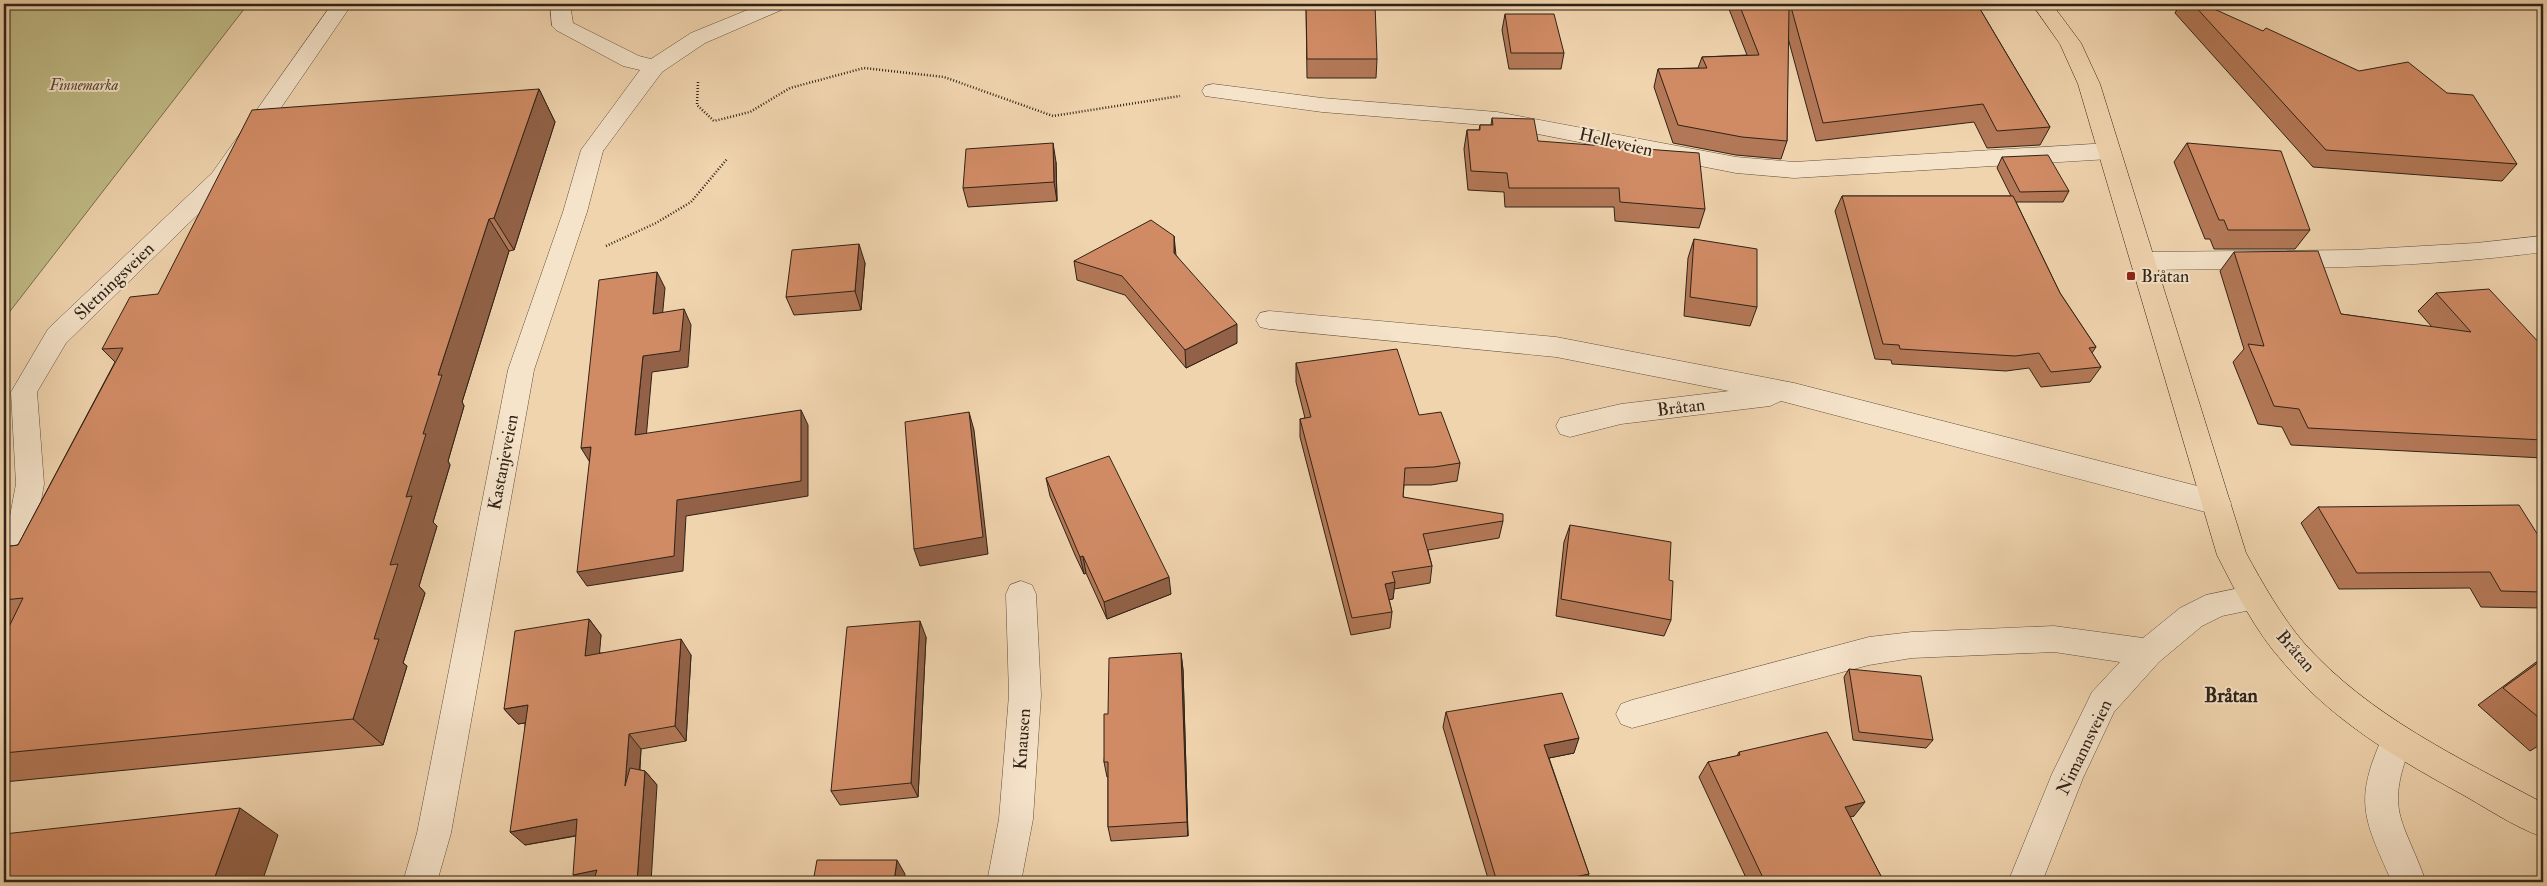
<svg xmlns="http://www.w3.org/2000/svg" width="2547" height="886" font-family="'IM FELL Double Pica',serif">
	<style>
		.green { fill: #c0bb86; stroke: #786e4e }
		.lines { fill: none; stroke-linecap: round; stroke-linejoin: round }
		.minor-casing { stroke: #5f4e3d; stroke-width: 1 }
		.major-casing { stroke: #2f2217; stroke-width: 1 }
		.path { stroke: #2f2217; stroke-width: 2.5; stroke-dasharray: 1 2; stroke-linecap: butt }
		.minor { fill: #f5e3ca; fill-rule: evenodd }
		.major { fill: #f0d4ae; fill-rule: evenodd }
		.wall { fill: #b37857; stroke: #2f2217 }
		.shaded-wall { fill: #926147; stroke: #2f2217 }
		.building { fill: #d08b65; stroke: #2f2217 }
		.poi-dot { fill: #8f2418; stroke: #f5e3ca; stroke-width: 2 }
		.labels { text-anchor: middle; stroke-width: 4; stroke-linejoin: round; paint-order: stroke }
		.far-park-label { font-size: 15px; font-style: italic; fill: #534833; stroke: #f5e3ca }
		.street-label { font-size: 18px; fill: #2f2217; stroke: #f5e3ca }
		.poi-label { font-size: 18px; fill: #2f2217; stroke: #f5e3ca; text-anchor: start }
		.quarter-label { font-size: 20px; font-weight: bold; fill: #2f2217; stroke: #f5e3ca }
	</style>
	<rect width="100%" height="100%" fill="#f0d4ae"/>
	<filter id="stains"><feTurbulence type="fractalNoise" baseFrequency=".004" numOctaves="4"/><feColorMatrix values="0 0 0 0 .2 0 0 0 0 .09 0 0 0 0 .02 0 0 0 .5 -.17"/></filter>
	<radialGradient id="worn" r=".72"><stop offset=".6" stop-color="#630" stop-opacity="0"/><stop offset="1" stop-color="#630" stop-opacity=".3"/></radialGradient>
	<path class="green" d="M 4,4 L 248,4 L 4,319 Z"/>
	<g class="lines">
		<defs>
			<g id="minor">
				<path d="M 332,4 L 352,4 L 228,185 L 66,343 L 37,392 L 44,484 L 26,588 L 15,614 L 4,618 L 4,548 L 16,484 L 11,392 L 48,329 L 212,173 Z"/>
				<path d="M 550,4 L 570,4 L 573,23 L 639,56 L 651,59 L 691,33 L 762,4 L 789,4 L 786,8 L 705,43 L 662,72 L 603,151 L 587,212 L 534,370 L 451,833 L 437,882 L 403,882 L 417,833 L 508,370 L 563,212 L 581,150 L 640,70 L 623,66 L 556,30 L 552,26 Z"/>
				<path d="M 1213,84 L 1322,98 L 1497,112 L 1736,157 L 1794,162 L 2109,143 L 2117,146 L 2120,151 L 2117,156 L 2109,159 L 1794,178 L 1736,173 L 1497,126 L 1322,112 L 1205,96 L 1202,91 L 1205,86 Z"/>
				<path d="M 2543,236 L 2543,252 C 2410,270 2277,268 2143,270 L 2134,267 L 2131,261 L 2134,255 L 2143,252 L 2353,250 L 2476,243 Z"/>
				<path d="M 1269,311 L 1556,337 L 1794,383 L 2217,491 L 2227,495 L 2231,503 L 2227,511 L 2217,515 L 1781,401 L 1770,406 L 1621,424 L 1570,437 L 1560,434 L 1556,426 L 1560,418 L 1621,404 L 1729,391 L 1556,357 L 1269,329 L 1260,327 L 1256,320 L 1260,313 Z"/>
				<path d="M 1021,581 L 1032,585 L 1036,594 L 1041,695 L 1033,819 L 1021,882 L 987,882 L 999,819 L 1009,695 L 1006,594 L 1010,585 Z"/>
				<path d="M 2254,585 L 2265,589 L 2269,598 L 2265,607 L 2222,616 L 2202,626 L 2159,662 L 2114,712 L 2083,778 L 2042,882 L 2008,882 L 2052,774 L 2092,692 L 2120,662 L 2054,652 L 1912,658 L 1869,665 L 1632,728 L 1621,724 L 1616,714 L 1621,704 L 1632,700 L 1869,637 L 1912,632 L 2054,626 L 2143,638 L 2180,608 L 2206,595 Z"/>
				<path d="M 2397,724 L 2408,729 L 2413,739 C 2384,813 2402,815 2426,882 L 2392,882 C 2361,814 2354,799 2386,729 Z"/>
			</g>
			<path id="major" d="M 2032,4 L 2052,4 L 2081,43 L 2100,84 L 2246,553 C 2263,584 2281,616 2304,643 C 2369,716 2459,758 2543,803 L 2543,837 C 2513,827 2484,806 2456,791 C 2392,756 2330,718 2283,662 C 2255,631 2236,592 2217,555 L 2078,84 L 2060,44 Z"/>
		</defs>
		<use href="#minor" class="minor-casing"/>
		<use href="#major" class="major-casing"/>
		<g class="path">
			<path d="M 698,82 L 697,105 L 714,121 L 750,112 L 790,88 L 864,68 L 944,77 L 1053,116 L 1180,96"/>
			<path d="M 606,246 L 656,223 L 691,202 L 727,159"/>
		</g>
		<use href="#minor" class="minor"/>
		<use href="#major" class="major"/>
	</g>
	<g class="wall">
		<path d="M 1306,4 L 1377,59 L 1376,78 L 1307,78 Z"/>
		<path d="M 1727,4 L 1977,4 L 2050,127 L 2040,145 L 1987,148 L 1974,122 L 1816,141 L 1788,38 L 1787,141 L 1781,159 L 1736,155 L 1673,143 L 1654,87 L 1658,69 L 1698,68 L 1702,57 L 1747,55 Z"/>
		<path d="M 2180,4 L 2203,4 L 2517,164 L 2502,181 L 2313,167 L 2175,13 Z"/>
		<path d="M 1505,14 L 1564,53 L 1561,69 L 1509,69 L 1502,30 Z"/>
		<path d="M 539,89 L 555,122 L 514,250 L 509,251 L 462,402 L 464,406 L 448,461 L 450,465 L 433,522 L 437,526 L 419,586 L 425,593 L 403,663 L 407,666 L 383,745 L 4,782 L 4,637 L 6,632 L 4,632 L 4,547 L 18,545 L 115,362 L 102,349 L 158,294 Z"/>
		<path d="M 1492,118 L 1538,141 L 1705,209 L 1699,228 L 1615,221 L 1614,207 L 1505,207 L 1504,192 L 1468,190 L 1464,149 L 1467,130 L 1479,130 L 1480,125 L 1491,125 Z"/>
		<path d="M 2187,143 L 2310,230 L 2295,249 L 2214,249 L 2210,239 L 2205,239 L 2174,162 Z"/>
		<path d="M 2002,157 L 2069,191 L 2063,202 L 2016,202 L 2060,293 L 2096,347 L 2092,353 L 2101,367 L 2090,382 L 2041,387 L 2029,368 L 2006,371 L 1892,364 L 1891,360 L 1875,359 L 1835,211 L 1842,196 L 2011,196 L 1997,168 Z"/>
		<path d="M 1056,162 L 1057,201 L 968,207 L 963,188 Z"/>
		<path d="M 1694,239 L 1757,307 L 1750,326 L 1684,316 L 1688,258 Z"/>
		<path d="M 2234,252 L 2341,314 L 2432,327 L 2418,311 L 2436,293 L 2543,347 L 2543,458 L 2291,445 L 2282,427 L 2258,424 L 2233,362 L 2244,349 L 2220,271 Z"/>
		<path d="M 1176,255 L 1237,343 L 1186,368 L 1125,295 L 1077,280 L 1074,261 Z"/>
		<path d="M 865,263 L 861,310 L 794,315 L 786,297 Z"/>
		<path d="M 1296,363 L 1419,415 L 1460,463 L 1457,481 L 1431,485 L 1404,485 L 1403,497 L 1503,521 L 1499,538 L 1428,550 L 1432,566 L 1430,583 L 1394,589 L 1393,599 L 1389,599 L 1392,612 L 1390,628 L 1351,635 L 1300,437 L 1300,419 L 1305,418 L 1296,382 Z"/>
		<path d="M 1046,478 L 1171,594 L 1107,619 L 1086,573 L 1084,574 L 1075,555 L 1050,496 Z"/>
		<path d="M 2318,507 L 2543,543 L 2543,608 L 2481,607 L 2470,588 L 2339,589 L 2301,523 Z"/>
		<path d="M 1570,525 L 1671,620 L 1664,636 L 1556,616 L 1564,542 Z"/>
		<path d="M 589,619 L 601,635 L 599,653 L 691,655 L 686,741 L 641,749 L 640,770 L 645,771 L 657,785 L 576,836 L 525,845 L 525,723 L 518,724 L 504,709 Z"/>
		<path d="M 926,637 L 918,797 L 840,805 L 831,791 Z"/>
		<path d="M 1181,653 L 1183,670 L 1188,836 L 1111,841 L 1108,827 L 1108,777 L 1107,777 L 1104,762 L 1108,714 Z"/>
		<path d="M 2543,657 L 2543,743 L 2530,751 L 2478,705 Z"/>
		<path d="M 1849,669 L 1933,740 L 1926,748 L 1853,740 L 1844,677 Z"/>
		<path d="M 1446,712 L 1574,753 L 1549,758 L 1589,874 L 1585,882 L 1489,882 L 1443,727 Z"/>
		<path d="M 1739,752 L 1854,816 L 1850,817 L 1883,880 L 1881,882 L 1748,882 L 1699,777 L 1708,762 L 1737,756 Z"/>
	</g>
	<g class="shaded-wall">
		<path d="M 539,89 L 555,122 L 514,250 L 494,218 Z"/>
		<path d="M 1053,143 L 1056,162 L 1057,201 L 1054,182 Z"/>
		<path d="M 489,219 L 509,251 L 462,402 L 464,406 L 448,461 L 450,465 L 433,522 L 437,526 L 419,586 L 425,593 L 403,663 L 407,666 L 383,745 L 353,719 L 374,639 L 390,565 L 406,497 L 438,375 Z"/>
		<path d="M 1174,236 L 1176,255 L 1174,253 Z"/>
		<path d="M 859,244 L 865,263 L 861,310 L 855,291 Z"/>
		<path d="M 657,272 L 665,288 L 661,330 L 653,314 Z"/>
		<path d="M 684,309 L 691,325 L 688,367 L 652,372 L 645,450 L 635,435 L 643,356 Z"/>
		<path d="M 1237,324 L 1237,343 L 1186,368 L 1185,350 Z"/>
		<path d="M 801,410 L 808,425 L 808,496 L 686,516 L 683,571 L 587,586 L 577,572 L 677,500 Z"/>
		<path d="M 969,412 L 974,430 L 988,554 L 920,566 L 914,549 Z"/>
		<path d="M 591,447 L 591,464 L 581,448 Z"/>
		<path d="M 1083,556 L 1086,573 L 1084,574 L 1080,557 Z"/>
		<path d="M 1169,577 L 1171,594 L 1107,619 L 1104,602 Z"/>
		<path d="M 1395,582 L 1393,599 L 1383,601 L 1385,584 Z"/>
		<path d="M 589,619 L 601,635 L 598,671 L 585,656 Z"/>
		<path d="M 920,621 L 926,637 L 918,797 L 911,783 Z"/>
		<path d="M 681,639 L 691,655 L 686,741 L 675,726 Z"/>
		<path d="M 1181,653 L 1183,670 L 1188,836 L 1187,822 Z"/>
		<path d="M 528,705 L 542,720 L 518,724 L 504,709 Z"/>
		<path d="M 629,734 L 641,749 L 637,800 L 625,786 Z"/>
		<path d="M 1579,738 L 1574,753 L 1539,760 L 1544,745 Z"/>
		<path d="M 645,771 L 657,785 L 651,882 L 637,882 Z"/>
		<path d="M 1865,802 L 1854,816 L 1833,822 L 1845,807 Z"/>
		<path d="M 240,808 L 278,835 L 262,882 L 213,882 Z"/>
		<path d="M 577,819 L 590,833 L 525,845 L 510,832 Z"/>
		<path d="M 897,860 L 905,874 L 904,882 L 894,882 Z"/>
		<path d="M 597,870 L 610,882 L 581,882 L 573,875 Z"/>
	</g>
	<g class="building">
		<path d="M 1306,4 L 1375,4 L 1377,59 L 1307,59 Z"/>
		<path d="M 1739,4 L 1977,4 L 2050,127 L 1997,131 L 1983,104 L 1823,123 L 1791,7 L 1789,8 L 1787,141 L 1742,137 L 1678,125 L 1658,69 L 1707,68 L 1702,57 L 1759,55 Z"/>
		<path d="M 2193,4 L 2203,4 L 2263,31 L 2266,28 L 2359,71 L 2408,62 L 2447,93 L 2473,95 L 2517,164 L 2326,150 Z"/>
		<path d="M 1505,14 L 1554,14 L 1564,53 L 1511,53 Z"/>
		<path d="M 539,89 L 494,218 L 489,219 L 438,375 L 442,375 L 423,434 L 426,434 L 406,497 L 412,496 L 390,565 L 398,564 L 374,639 L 379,639 L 353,719 L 4,753 L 4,637 L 23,598 L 4,600 L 4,547 L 18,545 L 123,348 L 102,349 L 130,297 L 158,294 L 252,110 Z"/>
		<path d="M 1492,118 L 1534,119 L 1538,141 L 1699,153 L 1705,209 L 1620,202 L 1619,188 L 1509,188 L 1507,173 L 1471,171 L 1467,130 L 1480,130 L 1480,125 L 1493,125 Z"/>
		<path d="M 1053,143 L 1054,182 L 963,188 L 966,149 Z"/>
		<path d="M 2187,143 L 2281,151 L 2310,230 L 2228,230 L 2224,220 L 2219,220 Z"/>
		<path d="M 2048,155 L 2069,191 L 2020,192 L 2002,157 Z"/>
		<path d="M 1842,196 L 2013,196 L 2060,293 L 2096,347 L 2089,348 L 2101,367 L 2051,372 L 2039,353 L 2015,356 L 1900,349 L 1899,345 L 1883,344 Z"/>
		<path d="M 1151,220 L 1174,236 L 1174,253 L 1237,324 L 1185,350 L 1122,276 L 1074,261 Z"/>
		<path d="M 1694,239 L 1757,249 L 1757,307 L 1690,297 Z"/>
		<path d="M 859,244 L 855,291 L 786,297 L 792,250 Z"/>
		<path d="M 2318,251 L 2341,314 L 2471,332 L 2436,293 L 2489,289 L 2543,347 L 2543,440 L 2308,428 L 2299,409 L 2274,406 L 2248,344 L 2264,346 L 2234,252 Z"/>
		<path d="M 657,272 L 653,314 L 684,309 L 680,351 L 643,356 L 635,435 L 801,410 L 801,481 L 677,500 L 674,556 L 577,572 L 591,447 L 581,448 L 599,280 Z"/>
		<path d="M 1397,349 L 1419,415 L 1441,412 L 1460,463 L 1434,467 L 1405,468 L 1403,497 L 1503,514 L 1503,521 L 1423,534 L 1432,566 L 1392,572 L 1395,582 L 1385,584 L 1392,612 L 1352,618 L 1300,419 L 1311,417 L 1296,363 Z"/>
		<path d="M 969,412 L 983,537 L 914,549 L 905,422 Z"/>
		<path d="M 1109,456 L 1169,577 L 1104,602 L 1083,556 L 1080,557 L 1072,538 L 1046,478 Z"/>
		<path d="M 2519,505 L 2543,543 L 2543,592 L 2501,591 L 2490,572 L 2357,573 L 2318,507 Z"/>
		<path d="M 1570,525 L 1671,542 L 1669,580 L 1673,581 L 1671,620 L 1561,599 Z"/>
		<path d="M 589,619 L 585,656 L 681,639 L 675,726 L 629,734 L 625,786 L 630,768 L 645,771 L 637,882 L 593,882 L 597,870 L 573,875 L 577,819 L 510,832 L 528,705 L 504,709 L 515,631 Z"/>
		<path d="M 920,621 L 911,783 L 831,791 L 847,627 Z"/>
		<path d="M 1181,653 L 1187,822 L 1108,827 L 1108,762 L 1104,762 L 1104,714 L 1108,714 L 1109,658 Z"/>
		<path d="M 2543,659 L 2543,721 L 2503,688 Z"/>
		<path d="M 1849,669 L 1921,676 L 1933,740 L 1859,732 Z"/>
		<path d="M 1562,693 L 1579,738 L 1544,745 L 1589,874 L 1555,881 L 1556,882 L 1497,882 L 1446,712 Z"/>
		<path d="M 1827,732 L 1865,802 L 1845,807 L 1883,880 L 1875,882 L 1765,882 L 1708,762 L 1740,755 L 1739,752 Z"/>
		<path d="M 240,808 L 213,882 L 4,882 L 4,834 Z"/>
		<path d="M 817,860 L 897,860 L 894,882 L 813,882 Z"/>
	</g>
	<rect class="poi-dot" x="2126" y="271" width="10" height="10" rx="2.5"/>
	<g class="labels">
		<g class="far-park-label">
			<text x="84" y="90">Finnemarka</text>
		</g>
		<g class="street-label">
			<text transform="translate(1616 142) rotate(13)" y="6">Helleveien</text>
			<text transform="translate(114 281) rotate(-44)" y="6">Sletningsveien</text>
			<text transform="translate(1681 407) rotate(-7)" y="6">Bråtan</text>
			<text transform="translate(503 462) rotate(-79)" y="6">Kastanjeveien</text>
			<text transform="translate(2296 651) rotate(49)" y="6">Bråtan</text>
			<text transform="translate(1022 739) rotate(-86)" y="6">Knausen</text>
			<text transform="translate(2084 747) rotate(-64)" y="6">Nimannsveien</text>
		</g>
		<g class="poi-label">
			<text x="2141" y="282">Bråtan</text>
		</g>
		<g class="quarter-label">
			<text x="2231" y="702">Bråtan</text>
		</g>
	</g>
	<rect width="2547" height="886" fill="none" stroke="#f0d4ae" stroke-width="20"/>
	<rect x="5" y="5" width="2537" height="876" fill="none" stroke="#2f2217" stroke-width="2.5"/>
	<rect x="10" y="10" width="2527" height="866" fill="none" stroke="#2f2217"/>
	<rect width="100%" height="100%" filter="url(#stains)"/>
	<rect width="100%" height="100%" fill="url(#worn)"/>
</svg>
